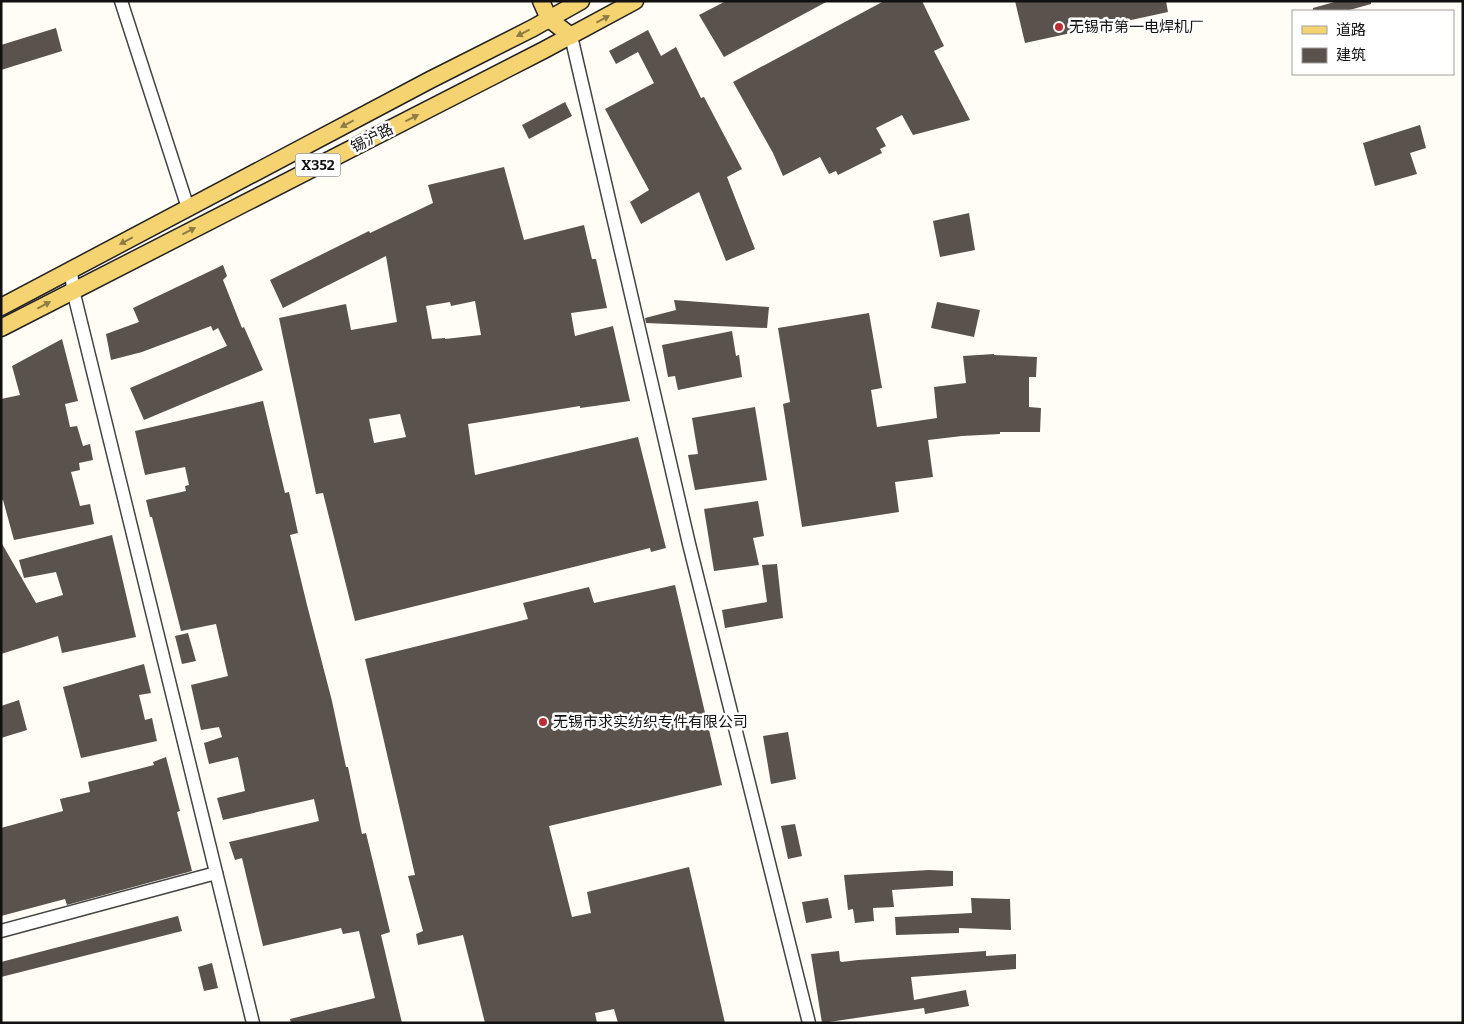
<svg xmlns="http://www.w3.org/2000/svg" width="1464" height="1024" font-family="Bitter,'Noto Sans SC',serif">
	<style>
		.building { fill: #59524d; fill-rule: evenodd }
		.lines { fill: none; stroke-linecap: round; stroke-linejoin: round }
		.minor-casing { stroke: #444; stroke-width: 15 }
		.major-casing { stroke: #222; stroke-width: 19 }
		.minor { stroke: #fff; stroke-width: 12 }
		.major { stroke: #f4d370; stroke-width: 16 }
		.oneway { fill: #8e7c45 }
		.poi-dot { fill: #be2c33; stroke: #fff; stroke-width: 2 }
		.labels { text-anchor: middle; stroke-width: 5; stroke-linejoin: round; paint-order: stroke }
		.shield { fill: #fff; stroke: #585858; stroke-width: 1 }
		.shield-label { font-size: 14px; font-weight: bold; fill: #111 }
		.poi-label { font-size: 15px; fill: #111; stroke: #fff; text-anchor: start }
		.street-label { font-size: 15px; fill: #111; stroke: #fff }
	</style>
	<rect width="100%" height="100%" fill="#fffdf5"/>
	<g class="building">
		<path d="M 726,1 L 828,1 L 724,57 L 699,15 Z"/>
		<path d="M 884,1 L 922,1 L 944,46 L 934,51 L 970,120 L 913,135 L 902,115 L 876,128 L 886,146 L 880,149 L 882,153 L 838,175 L 836,171 L 829,174 L 820,157 L 783,176 L 773,153 L 733,82 Z"/>
		<path d="M 1015,1 L 1166,1 L 1168,12 L 1025,43 Z"/>
		<path d="M 1338,1 L 1371,1 L 1371,4 L 1346,11 L 1313,11 L 1313,8 Z"/>
		<path d="M 56,28 L 62,51 L 1,70 L 1,45 Z"/>
		<path d="M 648,30 L 661,56 L 676,47 L 701,98 L 704,97 L 742,169 L 727,177 L 755,249 L 726,261 L 699,192 L 641,224 L 630,202 L 649,190 L 605,109 L 654,83 L 638,52 L 616,64 L 609,51 Z"/>
		<path d="M 565,102 L 572,116 L 529,139 L 522,125 Z"/>
		<path d="M 1420,125 L 1426,148 L 1410,153 L 1417,174 L 1375,186 L 1363,143 Z"/>
		<path d="M 504,167 L 524,240 L 584,225 L 592,259 L 596,259 L 607,308 L 571,313 L 575,336 L 613,326 L 630,401 L 580,408 L 580,406 L 468,424 L 475,475 L 638,437 L 666,548 L 651,552 L 650,548 L 355,621 L 323,493 L 316,494 L 279,318 L 346,304 L 351,330 L 397,322 L 386,256 L 283,308 L 270,280 L 369,231 L 370,233 L 433,203 L 428,185 ZM 475,301 L 481,335 L 445,339 L 445,338 L 432,339 L 426,306 L 450,302 L 451,306 ZM 400,414 L 406,437 L 374,443 L 369,419 Z"/>
		<path d="M 969,213 L 975,250 L 940,257 L 933,221 Z"/>
		<path d="M 223,265 L 227,276 L 223,280 L 242,328 L 244,327 L 263,370 L 144,420 L 130,388 L 227,346 L 218,328 L 213,331 L 211,326 L 142,352 L 111,360 L 106,334 L 139,322 L 133,308 Z"/>
		<path d="M 674,300 L 769,307 L 767,328 L 646,323 L 645,318 L 676,310 Z"/>
		<path d="M 937,302 L 980,310 L 974,337 L 931,328 Z"/>
		<path d="M 869,313 L 882,388 L 871,390 L 877,427 L 937,418 L 934,387 L 966,383 L 963,356 L 994,354 L 994,355 L 1037,357 L 1036,377 L 1029,377 L 1029,407 L 1041,408 L 1040,432 L 1000,432 L 1000,434 L 962,436 L 928,440 L 933,477 L 895,482 L 899,512 L 802,527 L 783,404 L 790,402 L 778,328 Z"/>
		<path d="M 732,331 L 736,356 L 739,355 L 742,377 L 678,390 L 675,376 L 668,377 L 662,345 Z"/>
		<path d="M 62,339 L 78,401 L 65,404 L 70,427 L 77,426 L 83,446 L 90,444 L 93,460 L 79,463 L 80,470 L 71,472 L 80,506 L 90,504 L 94,524 L 14,540 L 3,500 L 1,501 L 1,399 L 20,395 L 12,366 Z"/>
		<path d="M 263,401 L 285,493 L 289,492 L 298,533 L 290,535 L 307,605 L 332,701 L 346,767 L 348,767 L 362,834 L 366,833 L 390,932 L 381,935 L 402,1023 L 291,1023 L 290,1019 L 375,998 L 359,931 L 343,934 L 341,928 L 263,946 L 242,858 L 235,860 L 229,842 L 319,821 L 314,799 L 223,820 L 217,798 L 245,791 L 238,757 L 209,764 L 204,743 L 222,737 L 219,727 L 201,730 L 191,685 L 228,676 L 216,624 L 181,631 L 152,517 L 150,517 L 146,500 L 186,491 L 185,486 L 189,485 L 185,467 L 145,475 L 135,431 Z"/>
		<path d="M 755,407 L 767,480 L 695,490 L 688,455 L 698,454 L 692,418 Z"/>
		<path d="M 758,501 L 764,536 L 753,538 L 759,565 L 714,571 L 704,509 Z"/>
		<path d="M 112,535 L 136,637 L 62,653 L 58,636 L 1,654 L 1,542 L 36,603 L 63,595 L 56,572 L 24,578 L 19,560 Z"/>
		<path d="M 777,564 L 783,618 L 725,628 L 722,610 L 767,602 L 762,565 Z"/>
		<path d="M 675,585 L 722,785 L 549,826 L 572,917 L 591,913 L 587,892 L 689,867 L 725,1023 L 618,1023 L 614,1009 L 595,1013 L 597,1023 L 485,1023 L 463,935 L 418,945 L 416,934 L 423,931 L 408,876 L 415,875 L 365,659 L 528,619 L 523,603 L 589,587 L 594,603 Z"/>
		<path d="M 188,633 L 196,661 L 182,664 L 175,636 Z"/>
		<path d="M 144,664 L 151,693 L 139,695 L 145,720 L 152,718 L 157,741 L 81,758 L 63,687 Z"/>
		<path d="M 19,700 L 27,730 L 1,738 L 1,706 Z"/>
		<path d="M 788,732 L 796,779 L 771,784 L 763,736 Z"/>
		<path d="M 166,757 L 180,811 L 177,812 L 192,871 L 67,905 L 65,899 L 1,916 L 1,828 L 63,811 L 60,799 L 90,792 L 88,782 L 154,765 L 153,762 Z"/>
		<path d="M 795,824 L 802,856 L 788,859 L 781,826 Z"/>
		<path d="M 929,870 L 953,871 L 953,886 L 892,890 L 894,907 L 873,908 L 874,921 L 855,923 L 853,909 L 848,910 L 844,875 Z"/>
		<path d="M 828,898 L 832,918 L 806,923 L 802,902 Z"/>
		<path d="M 971,898 L 1010,899 L 1011,930 L 959,928 L 959,933 L 896,935 L 895,917 L 972,913 Z"/>
		<path d="M 178,916 L 182,931 L 1,977 L 1,962 Z"/>
		<path d="M 839,951 L 840,961 L 842,962 L 858,960 L 986,951 L 986,956 L 1016,954 L 1016,969 L 911,977 L 914,1000 L 966,990 L 969,1006 L 925,1014 L 924,1008 L 822,1023 L 811,954 Z"/>
		<path d="M 212,963 L 218,988 L 204,991 L 198,967 Z"/>
	</g>
	<g class="lines">
		<defs>
			<g id="minor">
				<path d="M 121,1 L 188,208"/>
				<path d="M 571,36 L 689,544 L 809,1023"/>
				<path d="M 71,270 L 73,290 L 253,1023"/>
				<path d="M 1,931 L 216,873"/>
			</g>
			<g id="major">
				<path d="M 541,1 L 549,19 L 571,36"/>
				<path d="M 1,307 L 430,80 L 533,28 L 581,1"/>
				<path d="M 1,328 L 544,50 L 635,1"/>
			</g>
		</defs>
		<use href="#minor" class="minor-casing"/>
		<use href="#major" class="major-casing"/>
		<use href="#minor" class="minor"/>
		<use href="#major" class="major"/>
	</g>
	<defs><path id="oneway-solid" d="M-6-.8H1V-3.2L6.5 0L1 3.2V.8H-6Z" transform="scale(1.25)"/></defs>
	<g class="oneway">
		<use href="#oneway-solid" transform="translate(603 19) rotate(-28)"/>
		<use href="#oneway-solid" transform="translate(523 33) rotate(153)"/>
		<use href="#oneway-solid" transform="translate(412 118) rotate(-27)"/>
		<use href="#oneway-solid" transform="translate(347 124) rotate(152)"/>
		<use href="#oneway-solid" transform="translate(189 231) rotate(-27)"/>
		<use href="#oneway-solid" transform="translate(126 241) rotate(152)"/>
		<use href="#oneway-solid" transform="translate(44 305) rotate(-28)"/>
	</g>
	<g class="poi-dot">
		<circle cx="1059" cy="27" r="5"/>
		<circle cx="543" cy="722" r="5"/>
	</g>
	<g class="labels">
		<rect class="shield" x="295.5" y="153.5" width="45" height="23" rx="4"/>
		<g class="shield-label">
			<text x="318" y="170">X352</text>
		</g>
		<g class="poi-label">
			<text x="1069" y="32">无锡市第一电焊机厂</text>
			<text x="553" y="727">无锡市求实纺织专件有限公司</text>
		</g>
		<g class="street-label">
			<text transform="translate(372 138) rotate(-27)" y="5">锡沪路</text>
		</g>
	</g>
	<rect width="1464" height="1024" fill="none" stroke="#111111" stroke-width="5"/>
	<rect x="1292" y="10" width="162" height="65" fill="#ffffff" stroke="#a0a0a0"/>
	<rect x="1302" y="26" width="25" height="8" fill="#f4d370" stroke="#a0a0a0"/>
	<text x="1336" y="35" font-size="15" fill="#111111">道路</text>
	<rect x="1302" y="48" width="25" height="15" fill="#59524d" stroke="#a0a0a0"/>
	<text x="1336" y="60" font-size="15" fill="#111111">建筑</text>
</svg>
